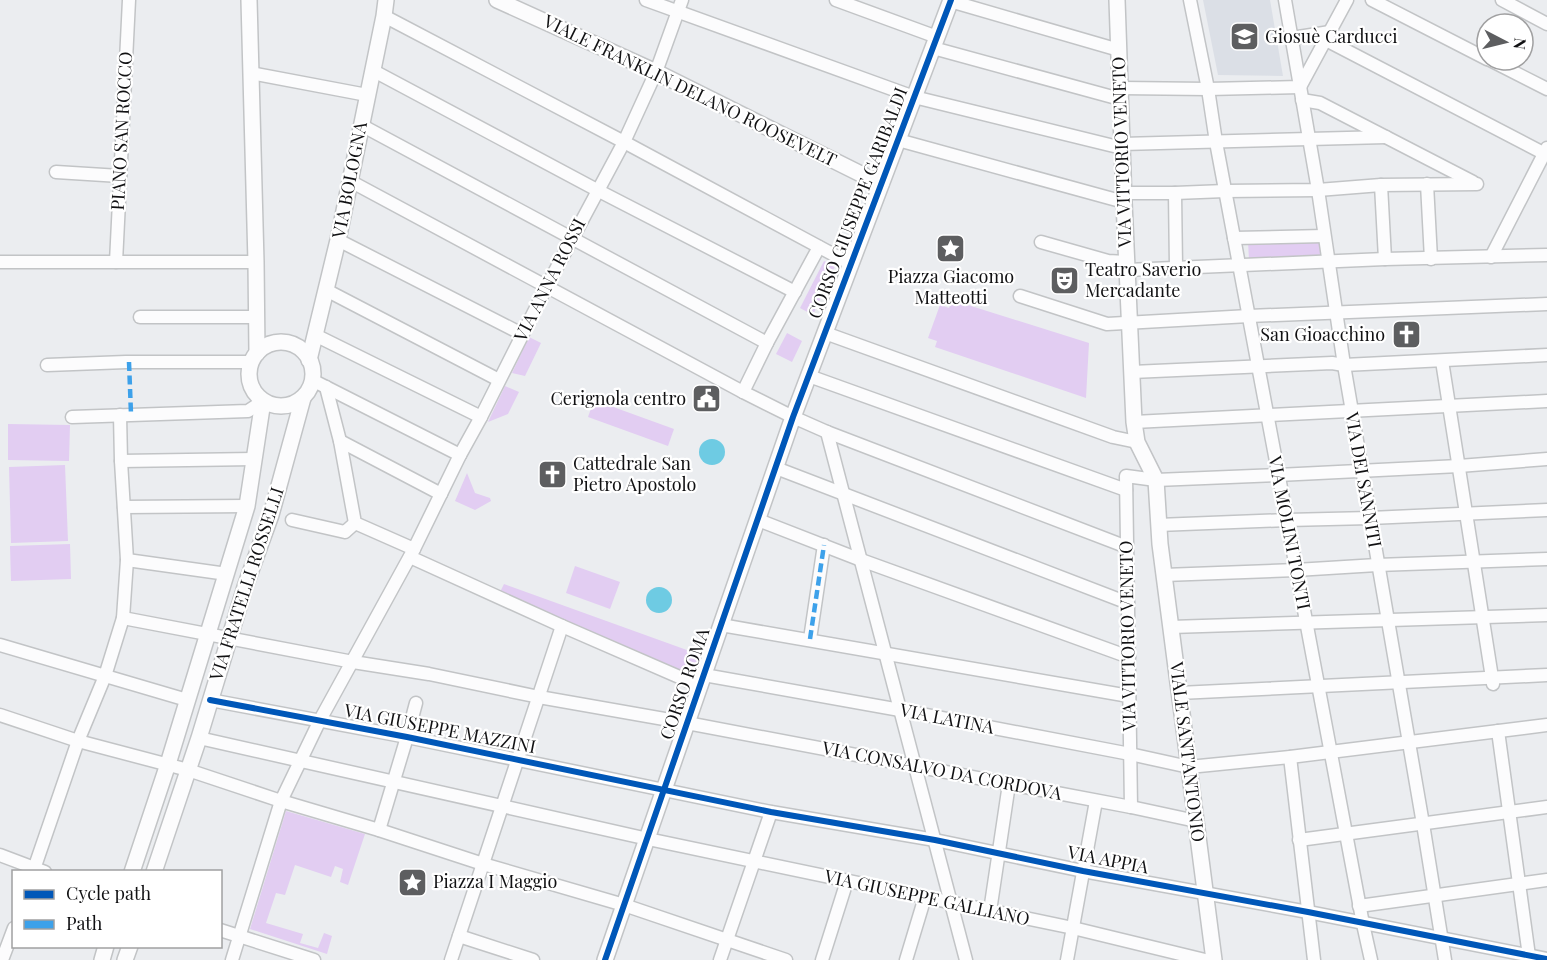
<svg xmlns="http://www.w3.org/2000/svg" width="1547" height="960" font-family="'Playfair Display',serif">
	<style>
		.built { fill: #dbdfe6 }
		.green { fill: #e2cdf2 }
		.water { fill: #6ecbe3 }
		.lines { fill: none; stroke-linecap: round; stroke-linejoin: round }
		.minor-casing { stroke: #c2c4c6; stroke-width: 15 }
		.tertiary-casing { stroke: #c2c4c6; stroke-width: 18 }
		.minor { stroke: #fcfcfd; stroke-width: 12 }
		.tertiary { stroke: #fcfcfd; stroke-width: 15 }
		.quiet { stroke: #3da1ea; stroke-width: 4.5; stroke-dasharray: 9 4.5; stroke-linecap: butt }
		.cycleway-casing { stroke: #fff; stroke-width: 10 }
		.cycleway { stroke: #0057b8; stroke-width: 6 }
		.labels { text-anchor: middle; stroke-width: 4.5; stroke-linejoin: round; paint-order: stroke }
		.poi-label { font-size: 18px; fill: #111113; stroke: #fff; text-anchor: start }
		.street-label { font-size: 18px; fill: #111113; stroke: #fff }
	</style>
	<rect width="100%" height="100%" fill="#ebedf0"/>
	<path class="built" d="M 1203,0 L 1270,0 L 1283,76 L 1218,75 Z"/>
	<g class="green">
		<path d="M 1321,240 L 1323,258 L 1249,260 L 1248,241 Z"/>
		<path d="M 824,261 L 835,266 L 813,315 L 800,308 Z"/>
		<path d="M 952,300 L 1089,343 L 1086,398 L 935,347 L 937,341 L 928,338 L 940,305 L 949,308 Z"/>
		<path d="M 787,333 L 802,341 L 792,362 L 776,354 Z"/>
		<path d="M 529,337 L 541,343 L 525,376 L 512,373 Z"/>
		<path d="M 505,386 L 519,392 L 508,414 L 488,422 Z"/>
		<path d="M 594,400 L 674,429 L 668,446 L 588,417 Z"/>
		<path d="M 8,424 L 70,425 L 69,461 L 8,460 Z"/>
		<path d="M 65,465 L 68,541 L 11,543 L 9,467 Z"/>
		<path d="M 467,473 L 475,493 L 490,498 L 491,501 L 475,510 L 455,501 Z"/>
		<path d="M 70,544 L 71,579 L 11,581 L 10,546 Z"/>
		<path d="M 575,566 L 620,582 L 610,609 L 566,593 Z"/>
		<path d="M 504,584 L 709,658 L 700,686 L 497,598 Z"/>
		<path d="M 286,811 L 365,834 L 348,885 L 340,882 L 343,869 L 335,866 L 331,877 L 295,865 L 285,895 L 276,893 L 266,923 L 303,934 L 300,943 L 318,948 L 324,933 L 332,936 L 327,954 L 250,929 Z"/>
	</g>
	<g class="water">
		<circle cx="712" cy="452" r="13"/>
		<circle cx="659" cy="600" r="13"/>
	</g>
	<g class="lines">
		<defs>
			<g id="minor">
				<path d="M 646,0 L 914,97 L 1122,148"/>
				<path d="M 836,0 L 937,37"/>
				<path d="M 1190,0 L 1208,89 L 1216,142 L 1363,924 L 1371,960"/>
				<path d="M 1285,0 L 1318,190 L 1344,365 L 1423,824 L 1445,960"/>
				<path d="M 1372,0 L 1487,59"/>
				<path d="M 1502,0 L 1547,24"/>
				<path d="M 950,1 L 1119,50"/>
				<path d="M 384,16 L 624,142 L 851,264"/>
				<path d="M 1292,38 L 1330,32"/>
				<path d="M 1326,40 L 1547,155"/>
				<path d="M 933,48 L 1120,99"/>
				<path d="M 1490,60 L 1547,89"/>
				<path d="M 372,70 L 597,190 L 795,292"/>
				<path d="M 251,73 L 367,95"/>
				<path d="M 1121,88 L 1208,89 L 1300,87 L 1347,0"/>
				<path d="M 1302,100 L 1320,103 L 1473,182"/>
				<path d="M 361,125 L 767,343"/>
				<path d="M 898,140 L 1124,202"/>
				<path d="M 1122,144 L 1386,137"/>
				<path d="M 56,172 L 120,176"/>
				<path d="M 350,181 L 743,392 L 793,417 L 827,432 L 1127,547"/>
				<path d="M 1427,184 L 1431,259"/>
				<path d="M 1381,185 L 1385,259"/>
				<path d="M 1123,193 L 1175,193 L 1225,191 L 1318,190 L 1381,185 L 1477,184"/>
				<path d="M 1175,193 L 1176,267"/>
				<path d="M 1234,238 L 1324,236"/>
				<path d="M 338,240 L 522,334"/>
				<path d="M 1041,242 L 1108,261 L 1126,262"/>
				<path d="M 1491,257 L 1547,148"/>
				<path d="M 0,262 L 256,262"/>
				<path d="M 116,262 L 129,0"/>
				<path d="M 1127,270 L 1385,259 L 1547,255"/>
				<path d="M 326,290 L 499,380"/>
				<path d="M 1020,296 L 1107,324 L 1249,316 L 1547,304"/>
				<path d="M 140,317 L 257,317"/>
				<path d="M 825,333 L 1113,437 L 1137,442"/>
				<path d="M 315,335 L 481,417"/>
				<path d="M 1442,361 L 1493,684"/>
				<path d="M 47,365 L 126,362 L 252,362"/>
				<path d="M 1132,372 L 1332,363 L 1344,365 L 1547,355"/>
				<path d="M 809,376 L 1126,490"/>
				<path d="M 312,380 L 460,455"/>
				<path d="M 326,387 L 340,441 L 355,523 L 414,549"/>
				<path d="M 743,392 L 767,343 L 819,247"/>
				<path d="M 72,417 L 248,411 L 263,401"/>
				<path d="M 1134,422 L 1547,401"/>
				<path d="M 827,432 L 966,960"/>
				<path d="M 340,441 L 441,494"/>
				<path d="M 121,461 L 254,459"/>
				<path d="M 776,468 L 1128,603"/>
				<path d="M 124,507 L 247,506"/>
				<path d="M 292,520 L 345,532 L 355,523"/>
				<path d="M 758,520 L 861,560 L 1129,657"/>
				<path d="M 1158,525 L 1287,520 L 1370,518 L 1547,510"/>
				<path d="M 410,557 L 562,626 L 700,686"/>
				<path d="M 127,560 L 227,574"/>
				<path d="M 1164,575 L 1296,570 L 1377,565 L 1547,559"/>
				<path d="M 123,618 L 353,662 L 429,674 L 539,697 L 687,723 L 1131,807 L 1196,821"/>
				<path d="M 721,625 L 1129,696"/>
				<path d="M 1171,627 L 1547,615"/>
				<path d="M 810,639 L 824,545"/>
				<path d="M 0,645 L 187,700"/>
				<path d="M 704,675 L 900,710 L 1130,754 L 1189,767 L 1290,757 L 1547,725"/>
				<path d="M 1179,693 L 1547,675"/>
				<path d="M 210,700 L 407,737 L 771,812 L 935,840 L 1083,871 L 1308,912 L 1547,959"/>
				<path d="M 0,715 L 78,741 L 188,770 L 281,801 L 379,830 L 483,864 L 624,905 L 786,960"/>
				<path d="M 1498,731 L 1529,956"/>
				<path d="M 199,738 L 648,839 L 1073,928 L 1205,960"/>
				<path d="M 1290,757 L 1314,960"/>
				<path d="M 1131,807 L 1126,476 L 1156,480 L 1278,475 L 1459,466 L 1547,459"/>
				<path d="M 379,830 L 407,737 L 416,703"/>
				<path d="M 1299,840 L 1547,807"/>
				<path d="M 0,855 L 45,872"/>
				<path d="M 33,872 L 78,741 L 105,676 L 123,618 L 127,560 L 121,461 L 120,415"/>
				<path d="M 1359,906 L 1547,880"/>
				<path d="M 990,911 L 1009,784"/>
				<path d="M 220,930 L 314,960"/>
				<path d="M 459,936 L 533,960"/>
				<path d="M 2,960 L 14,928"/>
				<path d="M 232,960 L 281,801 L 320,720 L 414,549 L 460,455 L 481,417 L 547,286 L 624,142 L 656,72 L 682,0"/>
				<path d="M 451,960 L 562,626"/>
				<path d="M 720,960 L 771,812"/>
				<path d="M 822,960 L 847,881"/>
				<path d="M 906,960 L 925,897"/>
				<path d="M 1067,960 L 1096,801"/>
			</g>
			<g id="tertiary">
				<path d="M 249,0 L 256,262 L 257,353"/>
				<path d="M 497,0 L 656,72 L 881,184"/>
				<path d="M 1117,0 L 1124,202 L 1134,422 L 1137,442 L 1156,480 L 1160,544 L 1214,960"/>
				<circle cx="281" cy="374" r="32"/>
				<path d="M 309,360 L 338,240 L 384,16 L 386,0"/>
				<path d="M 132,872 L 168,764 L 247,506 L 263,401"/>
				<path d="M 154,872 L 199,738 L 245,587 L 271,515 L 303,398"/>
				<path d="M 102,960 L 106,946"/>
				<path d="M 125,960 L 130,946"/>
				<path d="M 605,960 L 793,417 L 951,0"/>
			</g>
		</defs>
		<use href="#minor" class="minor-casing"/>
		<use href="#tertiary" class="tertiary-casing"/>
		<use href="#minor" class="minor"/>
		<use href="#tertiary" class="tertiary"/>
		<g class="quiet">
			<path d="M 129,362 L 131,414"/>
			<path d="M 810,639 L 824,545"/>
		</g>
		<defs>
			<g id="cycleway">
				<path d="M 210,700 L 407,737 L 771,812 L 935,840 L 1083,871 L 1308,912 L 1547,959"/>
				<path d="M 605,960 L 793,417 L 951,0"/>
			</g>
		</defs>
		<use href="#cycleway" class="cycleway-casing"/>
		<use href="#cycleway" class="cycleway"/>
	</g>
	<defs>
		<symbol id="school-square" viewBox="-11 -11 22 22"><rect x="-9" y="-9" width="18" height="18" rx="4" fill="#5d5e60" stroke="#fff"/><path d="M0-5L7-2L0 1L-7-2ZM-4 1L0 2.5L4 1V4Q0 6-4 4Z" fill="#fff"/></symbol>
		<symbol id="sight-square" viewBox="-11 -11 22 22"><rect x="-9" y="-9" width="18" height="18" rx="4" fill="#5d5e60" stroke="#fff"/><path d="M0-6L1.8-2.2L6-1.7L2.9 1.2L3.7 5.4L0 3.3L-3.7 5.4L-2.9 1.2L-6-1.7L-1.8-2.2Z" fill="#fff"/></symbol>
		<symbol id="theatre-square" viewBox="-11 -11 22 22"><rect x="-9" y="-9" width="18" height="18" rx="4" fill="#5d5e60" stroke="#fff"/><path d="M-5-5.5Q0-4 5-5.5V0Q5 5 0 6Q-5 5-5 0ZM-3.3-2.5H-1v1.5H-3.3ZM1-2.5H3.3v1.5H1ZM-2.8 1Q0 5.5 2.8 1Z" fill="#fff"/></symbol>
		<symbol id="church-square" viewBox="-11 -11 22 22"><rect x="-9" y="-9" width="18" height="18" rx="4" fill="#5d5e60" stroke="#fff"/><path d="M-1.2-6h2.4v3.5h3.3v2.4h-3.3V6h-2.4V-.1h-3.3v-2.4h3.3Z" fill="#fff"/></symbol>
		<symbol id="civic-square" viewBox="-11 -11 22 22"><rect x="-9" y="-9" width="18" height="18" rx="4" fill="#5d5e60" stroke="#fff"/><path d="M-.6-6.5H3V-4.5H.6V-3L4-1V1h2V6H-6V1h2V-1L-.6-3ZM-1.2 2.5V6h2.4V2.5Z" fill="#fff"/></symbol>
	</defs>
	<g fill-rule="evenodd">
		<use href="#school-square" x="1228" y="20" width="33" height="33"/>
		<use href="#sight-square" x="934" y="232" width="33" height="33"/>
		<use href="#theatre-square" x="1048" y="264" width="33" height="33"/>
		<use href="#church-square" x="1390" y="318" width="33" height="33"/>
		<use href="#civic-square" x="690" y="382" width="33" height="33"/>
		<use href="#church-square" x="536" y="458" width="33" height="33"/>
		<use href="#sight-square" x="396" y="866" width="33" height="33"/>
	</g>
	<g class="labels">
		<g class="poi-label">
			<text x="1265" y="43">Giosuè Carducci</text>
			<text x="1085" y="276">Teatro Saverio<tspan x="1085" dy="21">Mercadante</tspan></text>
			<text x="951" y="283" text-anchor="middle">Piazza Giacomo<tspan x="951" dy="21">Matteotti</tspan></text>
			<text x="1385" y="341" text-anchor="end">San Gioacchino</text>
			<text x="686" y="405" text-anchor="end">Cerignola centro</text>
			<text x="573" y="470">Cattedrale San<tspan x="573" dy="21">Pietro Apostolo</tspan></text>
			<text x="433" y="888">Piazza I Maggio</text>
		</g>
		<g class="street-label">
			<text transform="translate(690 91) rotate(26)" y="6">VIALE FRANKLIN DELANO ROOSEVELT</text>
			<text transform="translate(122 131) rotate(-87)" y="6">PIANO SAN ROCCO</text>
			<text transform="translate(1122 152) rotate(-92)" y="6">VIA VITTORIO VENETO</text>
			<text transform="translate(350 180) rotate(-79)" y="6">VIA BOLOGNA</text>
			<text transform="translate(858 203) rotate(-69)" y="6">CORSO GIUSEPPE GARIBALDI</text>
			<text transform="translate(550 280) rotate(-63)" y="6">VIA ANNA ROSSI</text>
			<text transform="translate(1363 480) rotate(80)" y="6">VIA DEI SANNITI</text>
			<text transform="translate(1289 533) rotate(79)" y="6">VIA MOLINI TONTI</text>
			<text transform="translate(247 584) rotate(-72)" y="6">VIA FRATELLI ROSSELLI</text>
			<text transform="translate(1128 636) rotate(-91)" y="6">VIA VITTORIO VENETO</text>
			<text transform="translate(685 684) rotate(-71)" y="6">CORSO ROMA</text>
			<text transform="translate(947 719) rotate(11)" y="6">VIA LATINA</text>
			<text transform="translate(440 729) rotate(11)" y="6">VIA GIUSEPPE MAZZINI</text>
			<text transform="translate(1187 752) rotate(83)" y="6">VIALE SANT'ANTONIO</text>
			<text transform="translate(942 771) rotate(11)" y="6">VIA CONSALVO DA CORDOVA</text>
			<text transform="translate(1108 860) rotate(11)" y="6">VIA APPIA</text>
			<text transform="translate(927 898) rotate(12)" y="6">VIA GIUSEPPE GALLIANO</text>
		</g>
	</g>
	<rect x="12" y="870" width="210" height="78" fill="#ffffff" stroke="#a0a0a1" stroke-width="1.5"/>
	<rect x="24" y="890" width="30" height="9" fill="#0057b8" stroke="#a0a0a1" stroke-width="1.5"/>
	<text x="66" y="900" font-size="18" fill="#111113">Cycle path</text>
	<rect x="24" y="920" width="30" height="9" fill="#3da1ea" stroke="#a0a0a1" stroke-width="1.5"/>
	<text x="66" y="930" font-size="18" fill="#111113">Path</text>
	<g transform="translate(1505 42) rotate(97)"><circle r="28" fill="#ffffff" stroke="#a0a0a1" stroke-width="1.5"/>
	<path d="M0-4.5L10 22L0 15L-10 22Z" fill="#5d5e60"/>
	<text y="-9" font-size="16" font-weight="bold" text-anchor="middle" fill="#111113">N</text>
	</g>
</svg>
